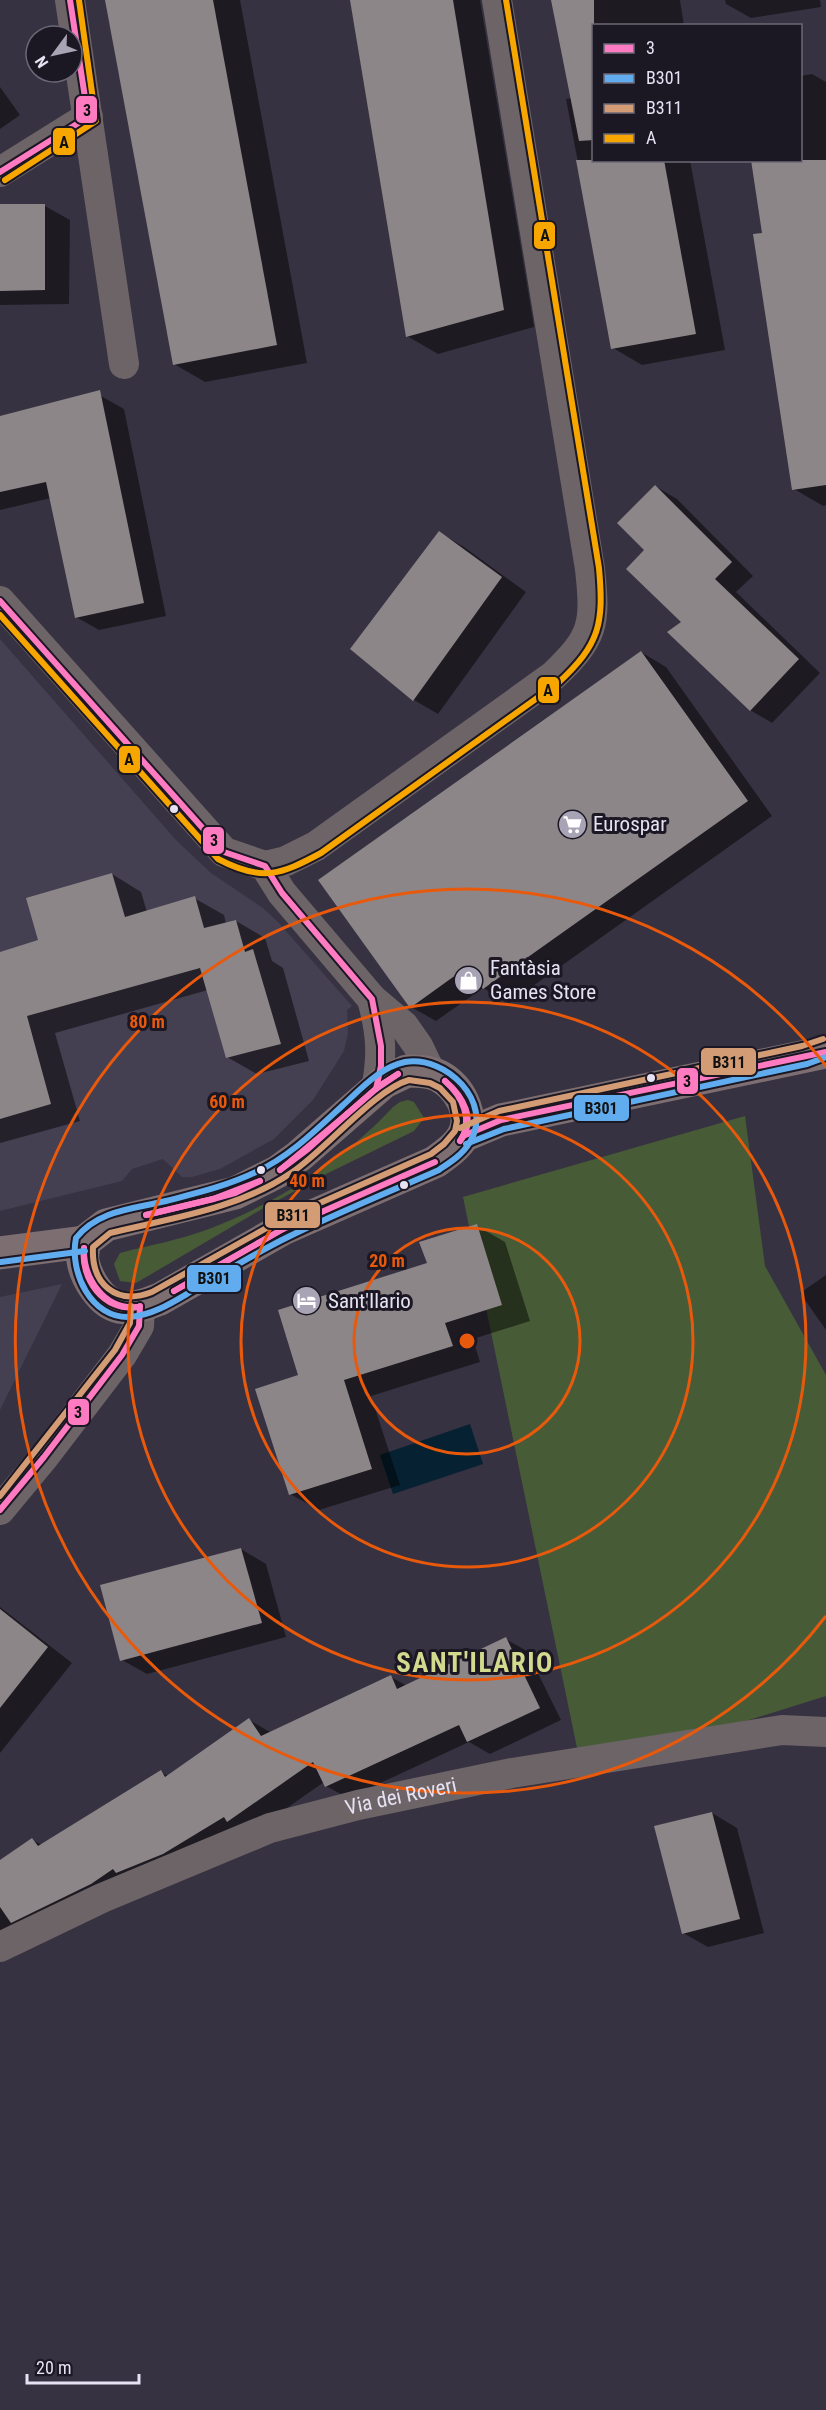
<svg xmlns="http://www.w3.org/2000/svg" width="826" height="2410" font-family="'Roboto Condensed',sans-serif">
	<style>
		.industrial { fill: #443f51 }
		.green { fill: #475c36 }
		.water { fill: #052132 }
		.shadow { fill: #0007 }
		.building { fill: #8d8688 }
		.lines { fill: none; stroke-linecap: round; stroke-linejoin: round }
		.minor { stroke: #6d6467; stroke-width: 30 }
		.primary { stroke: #7c6e71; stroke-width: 33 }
		.bus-1-casing { stroke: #1b1723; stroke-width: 10 }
		.bus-2-casing { stroke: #1b1723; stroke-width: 10 }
		.bus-3-casing { stroke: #1b1723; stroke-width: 10 }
		.bus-4-casing { stroke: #1b1723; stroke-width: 10 }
		.bus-1 { stroke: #fe7ac1; stroke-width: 6 }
		.bus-2 { stroke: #60acee; stroke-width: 6 }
		.bus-3 { stroke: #d39c74; stroke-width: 6 }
		.bus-4 { stroke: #f7a600; stroke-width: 6 }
		.ring { fill: none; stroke: #e8590c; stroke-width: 3 }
		.bus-dot { fill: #e6e2f3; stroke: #1b1723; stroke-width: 2 }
		.labels { text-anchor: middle; stroke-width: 6; stroke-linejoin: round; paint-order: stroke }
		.poi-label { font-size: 21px; fill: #e6e2f3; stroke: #1b1723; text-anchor: start }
		.street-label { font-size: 21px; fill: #e6e2f3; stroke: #1b1723 }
		.district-label { font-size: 27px; font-weight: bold; letter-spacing: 1.5px; fill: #d4da8d; stroke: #1b1723 }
		.centre { fill: #e8590c; stroke: #1b1723; stroke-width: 3 }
		.ring-label { font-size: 18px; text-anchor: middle; font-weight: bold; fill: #e8590c; stroke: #1b1723; stroke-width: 6; stroke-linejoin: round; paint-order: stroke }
		.line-badge { stroke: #1b1723; stroke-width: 2 }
		.pale-badge-label { font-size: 16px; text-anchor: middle; font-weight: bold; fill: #111 }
	</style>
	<rect width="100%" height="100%" fill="#373241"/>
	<g class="industrial">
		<path d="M 0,639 L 176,840 L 211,873 L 263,908 L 278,922 L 352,1006 L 347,1010 L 348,1033 L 344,1051 L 313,1100 L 274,1139 L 220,1169 L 192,1177 L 182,1177 L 163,1159 L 132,1169 L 122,1181 L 0,1211 Z"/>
		<path d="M 62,1284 L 0,1410 L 0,1297 Z"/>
	</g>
	<g class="green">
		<path d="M 408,1100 L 414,1102 L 424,1118 L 414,1131 L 322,1176 L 262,1209 L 136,1283 L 120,1281 L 114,1264 L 120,1253 C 150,1245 180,1240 209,1229 C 277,1203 343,1161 393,1107 L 400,1102 Z"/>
		<path d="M 745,1116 L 765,1266 L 826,1375 L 826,1696 L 582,1772 L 463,1197 Z"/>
	</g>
	<path class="water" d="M 470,1424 L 483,1464 L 393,1494 L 380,1455 Z"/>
	<g class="shadow">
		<path d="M 107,0 L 240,0 L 307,363 L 205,382 L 174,364 Z"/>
		<path d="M 351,0 L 480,0 L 534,327 L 438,354 L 407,336 Z"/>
		<path d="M 552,0 L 680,0 L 684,26 L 594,26 L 594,160 L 690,160 L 725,350 L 642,365 L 613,348 L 566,99 L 572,98 Z"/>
		<path d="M 725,0 L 820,0 L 821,7 L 751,18 L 726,4 Z"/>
		<path d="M 812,74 L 826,82 L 826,505 L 823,506 L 794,489 L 764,234 L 800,160 L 800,76 Z"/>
		<path d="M 0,87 L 20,115 L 0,129 Z"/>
		<path d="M 0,206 L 45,206 L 70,220 L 69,304 L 0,305 Z"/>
		<path d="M 101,396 L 124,409 L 166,616 L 99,630 L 76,617 L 51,498 L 0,510 L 0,418 Z"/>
		<path d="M 655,486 L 677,499 L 753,576 L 736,592 L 820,673 L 772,723 L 750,710 L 683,622 L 647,550 Z"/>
		<path d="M 440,533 L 464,547 L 526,592 L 438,714 L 414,700 Z"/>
		<path d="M 641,652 L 666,667 L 772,816 L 509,1003 L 483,988 L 436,1021 L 411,1007 Z"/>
		<path d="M 112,874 L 141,892 L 147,912 L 194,898 L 224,915 L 226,924 L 236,921 L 265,938 L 272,961 L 283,968 L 309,1061 L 257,1074 L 227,1057 L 208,990 L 55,1033 L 80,1121 L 0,1143 L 0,953 L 40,942 Z"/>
		<path d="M 477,1226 L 505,1242 L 530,1321 L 473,1339 L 480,1362 L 371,1396 L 400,1485 L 319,1510 L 290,1494 L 300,1376 L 429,1264 Z"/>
		<path d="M 826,1275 L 826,1330 L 800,1293 Z"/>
		<path d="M 241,1549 L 266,1564 L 286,1637 L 147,1674 L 122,1660 Z"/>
		<path d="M 0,1607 L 72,1663 L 0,1753 Z"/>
		<path d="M 506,1639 L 527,1651 L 561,1720 L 490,1754 L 469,1742 L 348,1798 L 326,1786 L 324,1782 L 250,1834 L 0,1959 L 0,1862 L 32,1840 L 42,1845 L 161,1772 L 168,1776 L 249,1720 L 270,1732 L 391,1677 L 407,1686 Z"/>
		<path d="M 712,1813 L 737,1828 L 764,1933 L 708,1947 L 683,1933 Z"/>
	</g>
	<g class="building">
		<path d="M 105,0 L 213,0 L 277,345 L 173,365 Z"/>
		<path d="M 350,0 L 453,0 L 504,310 L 406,337 Z"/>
		<path d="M 551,0 L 594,0 L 594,140 L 579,141 Z"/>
		<path d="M 576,160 L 664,160 L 696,334 L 611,349 Z"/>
		<path d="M 751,160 L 826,160 L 826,485 L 792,490 L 753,234 L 762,233 Z"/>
		<path d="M 0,204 L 45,204 L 45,290 L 0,291 Z"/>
		<path d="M 100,390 L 144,603 L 75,618 L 46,482 L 0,492 L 0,416 Z"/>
		<path d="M 655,485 L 732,562 L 715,579 L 799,659 L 750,711 L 667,632 L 681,622 L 626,569 L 644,550 L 617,523 Z"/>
		<path d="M 439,531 L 502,577 L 413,701 L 350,649 Z"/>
		<path d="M 641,651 L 748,801 L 483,989 L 467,967 L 410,1008 L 318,880 Z"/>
		<path d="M 112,873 L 125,917 L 195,896 L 204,928 L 236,920 L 245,952 L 253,949 L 281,1044 L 226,1058 L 200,968 L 27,1016 L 51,1104 L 0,1119 L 0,952 L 38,940 L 26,898 Z"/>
		<path d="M 477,1224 L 502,1305 L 445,1323 L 453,1346 L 344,1380 L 372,1469 L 289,1495 L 255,1389 L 298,1375 L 278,1310 L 427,1263 L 419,1242 Z"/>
		<path d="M 241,1548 L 262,1623 L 120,1661 L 100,1585 Z"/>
		<path d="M 0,1609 L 48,1647 L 0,1708 Z"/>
		<path d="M 506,1637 L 540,1708 L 467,1742 L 459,1725 L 325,1787 L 313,1762 L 227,1822 L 224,1817 L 163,1854 L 116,1873 L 113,1869 L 91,1884 L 11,1923 L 0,1907 L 0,1860 L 32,1838 L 38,1846 L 161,1770 L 165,1777 L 249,1718 L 261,1736 L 391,1675 L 397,1689 Z"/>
		<path d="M 712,1812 L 740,1919 L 682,1934 L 654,1826 Z"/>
	</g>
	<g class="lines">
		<g class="minor">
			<path d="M 70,0 L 124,364"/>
			<path d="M 0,172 L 88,117"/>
			<path d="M 0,601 L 224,852 L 265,866 L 282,893 L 372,999 L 404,1026 L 418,1046 L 431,1073"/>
			<path d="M 265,866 L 286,861 L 316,846 L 553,676 C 594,637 596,625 590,569 L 497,0"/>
			<path d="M 372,999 C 381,1032 383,1055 376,1089"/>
			<path d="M 0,1510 L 44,1457 L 122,1355 L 139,1326 L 140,1306"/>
			<path id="s1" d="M 0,1947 L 102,1898 L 270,1828 L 358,1805 L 512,1773 L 782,1730 L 826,1732"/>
		</g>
		<g class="primary">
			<path d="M 407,1071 C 418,1071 429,1071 439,1076 C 459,1087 475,1114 463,1136 C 457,1147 445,1155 435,1162 L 283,1229 L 160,1299 C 147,1304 133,1310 119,1307 C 101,1303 86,1278 83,1261 C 82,1255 84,1248 84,1242 L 106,1225 L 235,1193 L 277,1172 L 299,1156 L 384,1082 Z"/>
			<path d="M 463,1136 L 501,1120 L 826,1052"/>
			<path d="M 0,1253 L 84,1242"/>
		</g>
		<defs>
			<g id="bus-1">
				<path d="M 0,172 L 88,117 L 70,0"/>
				<path d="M 0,601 L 224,852 L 265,866 L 282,893 L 372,999 L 381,1046 L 381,1066 L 376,1089"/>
				<path d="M 445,1081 C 463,1096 477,1120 460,1141"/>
				<path d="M 445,1081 C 462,1096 474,1120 460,1141"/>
				<path d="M 347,1114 L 376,1089 L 398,1074"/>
				<path d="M 347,1114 L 379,1086 L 398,1074"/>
				<path d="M 463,1136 L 501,1120 L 826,1052"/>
				<path d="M 280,1170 L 347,1114"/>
				<path d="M 280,1170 L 308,1149 L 347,1114"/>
				<path d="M 213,1199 L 260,1181"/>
				<path d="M 213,1199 L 235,1193 L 260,1181"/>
				<path d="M 146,1215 L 213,1199"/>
				<path d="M 146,1215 L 213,1199"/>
				<path d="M 283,1229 L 435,1162"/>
				<path d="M 84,1248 C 83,1278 104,1310 137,1307"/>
				<path d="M 84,1248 C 80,1279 104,1312 137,1307"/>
				<path d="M 174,1291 L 283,1229"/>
				<path d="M 174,1291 L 283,1229"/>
				<path d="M 0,1510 L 44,1457 L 122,1355 L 139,1326 L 140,1306"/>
			</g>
			<g id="bus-2">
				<path d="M 466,1144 L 504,1129 L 807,1064 L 826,1057"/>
				<path d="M 439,1170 C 389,1192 337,1213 288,1237 C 257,1252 227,1271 197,1288 C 176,1300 155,1315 130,1317 C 91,1319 69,1272 76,1238 C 98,1210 133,1209 166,1201 C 197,1193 227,1186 256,1172 C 289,1157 316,1130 342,1106 C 360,1090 380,1067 405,1062 C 446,1055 494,1102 470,1142 C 463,1154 451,1162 440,1169"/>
				<path d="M 1,1262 L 85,1251"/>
			</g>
			<g id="bus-3">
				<path d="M 409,1080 L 430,1083 L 440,1088 L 453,1102 L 457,1121 L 455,1131 L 444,1144 L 431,1154 L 279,1221 L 152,1292 C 116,1306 91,1284 93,1247 L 110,1233 C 172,1218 238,1209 291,1173 C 326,1150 374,1090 409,1080 Z"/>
				<path d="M 460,1128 L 499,1111 L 802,1046 L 823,1039"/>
				<path d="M 0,1496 L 115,1350 L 130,1323 L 131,1306"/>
			</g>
			<g id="bus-4">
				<path d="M 5,180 L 96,121 L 79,0"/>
				<path d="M 0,615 L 218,859 C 262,882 280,875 321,853 L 558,683 C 600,644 604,624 599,568 L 506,0"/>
			</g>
		</defs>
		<use href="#bus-1" class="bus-1-casing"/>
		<use href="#bus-2" class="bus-2-casing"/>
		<use href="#bus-3" class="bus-3-casing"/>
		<use href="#bus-4" class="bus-4-casing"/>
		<use href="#bus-1" class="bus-1"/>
		<use href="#bus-2" class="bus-2"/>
		<use href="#bus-3" class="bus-3"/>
		<use href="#bus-4" class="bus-4"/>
	</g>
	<g class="ring">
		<circle cx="467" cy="1341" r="113"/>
		<circle cx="467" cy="1341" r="226"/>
		<circle cx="467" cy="1341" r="339"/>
		<path d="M826 1616A452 452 0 1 1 826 1066"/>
	</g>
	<defs>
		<symbol id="supermarket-disc" viewBox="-11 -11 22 22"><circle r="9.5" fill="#a9a4b5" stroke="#1b1723"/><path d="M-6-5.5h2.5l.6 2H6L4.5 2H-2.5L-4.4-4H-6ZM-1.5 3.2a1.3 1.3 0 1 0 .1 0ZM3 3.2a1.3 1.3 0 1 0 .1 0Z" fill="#fff"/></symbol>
		<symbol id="shop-disc" viewBox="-11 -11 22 22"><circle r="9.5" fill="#a9a4b5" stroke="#1b1723"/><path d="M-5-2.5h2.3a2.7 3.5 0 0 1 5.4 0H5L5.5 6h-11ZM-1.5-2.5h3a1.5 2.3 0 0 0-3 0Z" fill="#fff"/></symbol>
		<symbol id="hotel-disc" viewBox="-11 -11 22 22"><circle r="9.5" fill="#a9a4b5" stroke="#1b1723"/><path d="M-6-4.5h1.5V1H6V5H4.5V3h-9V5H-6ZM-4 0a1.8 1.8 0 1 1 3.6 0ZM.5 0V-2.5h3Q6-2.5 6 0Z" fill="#fff"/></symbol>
	</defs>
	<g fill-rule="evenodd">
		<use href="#supermarket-disc" x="556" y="808" width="33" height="33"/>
		<use href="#shop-disc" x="452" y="964" width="33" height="33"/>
		<use href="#hotel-disc" x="290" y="1284" width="33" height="33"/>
	</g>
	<g class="bus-dot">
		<circle cx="174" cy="809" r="5"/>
		<circle cx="651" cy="1078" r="5"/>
		<circle cx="261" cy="1170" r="5"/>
		<circle cx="404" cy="1185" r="5"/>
	</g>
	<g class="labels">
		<g class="poi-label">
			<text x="593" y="831">Eurospar</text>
			<text x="490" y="975">Fantàsia<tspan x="490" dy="24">Games Store</tspan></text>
			<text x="328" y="1308">Sant'Ilario</text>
		</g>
		<g class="street-label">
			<text dy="7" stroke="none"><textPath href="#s1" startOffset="430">Via dei Roveri</textPath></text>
		</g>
		<g class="district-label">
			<text x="475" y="1672">SANT'ILARIO</text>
		</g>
	</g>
	<circle cx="467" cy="1341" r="9" class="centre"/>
	<g class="ring-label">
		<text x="147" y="1028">80 m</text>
		<text x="227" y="1108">60 m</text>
		<text x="307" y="1187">40 m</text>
		<text x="387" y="1267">20 m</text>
	</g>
	<g class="line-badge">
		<rect x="75" y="95" width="23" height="29" rx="6" fill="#fe7ac1"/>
		<rect x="52" y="127" width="24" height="29" rx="6" fill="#f7a600"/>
		<rect x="533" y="221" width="23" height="29" rx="6" fill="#f7a600"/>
		<rect x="537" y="676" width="23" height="28" rx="6" fill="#f7a600"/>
		<rect x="118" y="745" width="23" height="29" rx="6" fill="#f7a600"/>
		<rect x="202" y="826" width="23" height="29" rx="6" fill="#fe7ac1"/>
		<rect x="700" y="1047" width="57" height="29" rx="6" fill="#d39c74"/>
		<rect x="676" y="1067" width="23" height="28" rx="6" fill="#fe7ac1"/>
		<rect x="573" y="1094" width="57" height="28" rx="6" fill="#60acee"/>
		<rect x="264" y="1201" width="57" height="28" rx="6" fill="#d39c74"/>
		<rect x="186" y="1264" width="56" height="29" rx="6" fill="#60acee"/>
		<rect x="67" y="1398" width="23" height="28" rx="6" fill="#fe7ac1"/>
	</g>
	<g class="pale-badge-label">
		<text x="87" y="116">3</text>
		<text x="64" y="148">A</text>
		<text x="545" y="241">A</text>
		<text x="548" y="696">A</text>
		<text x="129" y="765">A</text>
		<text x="214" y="846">3</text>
		<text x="729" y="1068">B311</text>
		<text x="687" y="1087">3</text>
		<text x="601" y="1114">B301</text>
		<text x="293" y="1221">B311</text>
		<text x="214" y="1284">B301</text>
		<text x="78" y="1418">3</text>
	</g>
	<rect x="592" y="24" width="210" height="138" fill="#1b1723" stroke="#6c6876" stroke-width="1.5"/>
	<rect x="604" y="44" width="30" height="9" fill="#fe7ac1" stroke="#6c6876" stroke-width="1.5"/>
	<text x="646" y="54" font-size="18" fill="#e6e2f3">3</text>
	<rect x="604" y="74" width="30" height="9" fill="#60acee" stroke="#6c6876" stroke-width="1.5"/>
	<text x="646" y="84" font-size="18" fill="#e6e2f3">B301</text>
	<rect x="604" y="104" width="30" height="9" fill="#d39c74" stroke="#6c6876" stroke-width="1.5"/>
	<text x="646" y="114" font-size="18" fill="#e6e2f3">B311</text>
	<rect x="604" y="134" width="30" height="9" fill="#f7a600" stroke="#6c6876" stroke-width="1.5"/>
	<text x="646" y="144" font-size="18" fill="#e6e2f3">A</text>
	<g transform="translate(54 54) rotate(237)"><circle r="28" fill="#1b1723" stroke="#6c6876" stroke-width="1.5"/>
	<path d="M0-4.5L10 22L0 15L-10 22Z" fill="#a9a4b5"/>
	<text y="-9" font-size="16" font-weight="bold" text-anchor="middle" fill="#e6e2f3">N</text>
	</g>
	<path d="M27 2374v9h112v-9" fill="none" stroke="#e6e2f3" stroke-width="3"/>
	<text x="36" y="2374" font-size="18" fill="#e6e2f3" stroke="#1b1723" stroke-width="4.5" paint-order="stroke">20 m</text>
</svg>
